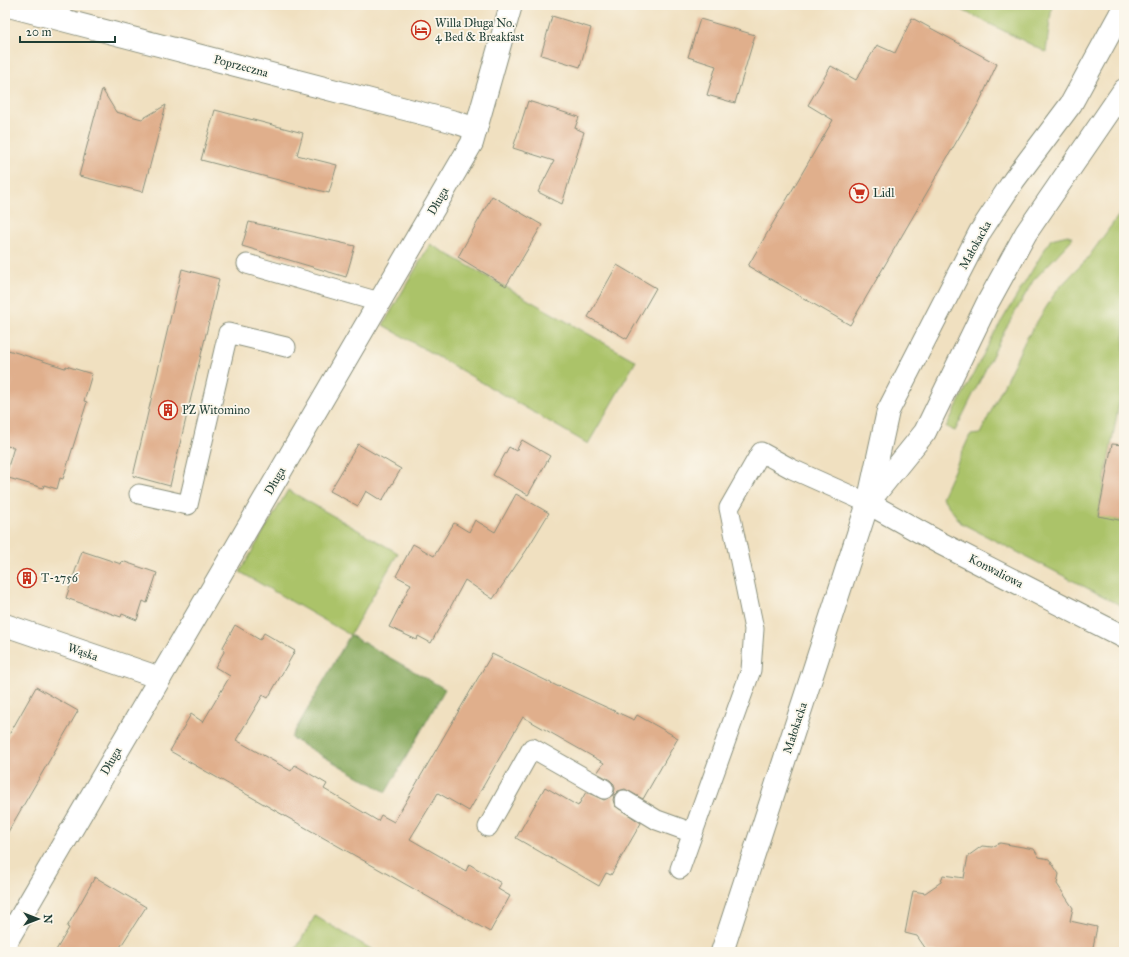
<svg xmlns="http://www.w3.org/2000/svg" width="1129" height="957" font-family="'IM FELL Great Primer',serif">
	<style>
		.green { fill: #abc369; stroke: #65804e }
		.forest { fill: #88a95d; stroke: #547348 }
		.building { fill: #e0af8c }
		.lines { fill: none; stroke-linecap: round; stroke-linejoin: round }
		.lane-casing { stroke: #888e7a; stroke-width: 21 }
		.street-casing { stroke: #888e7a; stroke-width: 24 }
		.secondary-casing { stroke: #888e7a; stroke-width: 24 }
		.lane { stroke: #fff; stroke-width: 19 }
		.street { stroke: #fff; stroke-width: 22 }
		.secondary { stroke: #fff; stroke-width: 22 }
		.labels { text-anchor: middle; stroke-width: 3.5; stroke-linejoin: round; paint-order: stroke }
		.poi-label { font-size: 12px; fill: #1f3d34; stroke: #fbf7ec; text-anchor: start }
		.street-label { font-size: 12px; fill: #1f3d34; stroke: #fbf7ec }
	</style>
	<rect width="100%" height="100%" fill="#fbf7ec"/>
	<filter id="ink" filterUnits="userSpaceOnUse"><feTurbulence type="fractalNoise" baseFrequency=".025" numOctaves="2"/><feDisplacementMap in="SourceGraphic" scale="8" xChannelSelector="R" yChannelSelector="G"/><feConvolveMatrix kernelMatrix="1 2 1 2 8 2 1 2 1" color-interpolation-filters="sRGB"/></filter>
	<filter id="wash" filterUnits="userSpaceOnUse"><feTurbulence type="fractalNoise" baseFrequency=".012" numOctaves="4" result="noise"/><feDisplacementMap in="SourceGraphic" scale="16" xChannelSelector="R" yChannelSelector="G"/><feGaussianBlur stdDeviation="0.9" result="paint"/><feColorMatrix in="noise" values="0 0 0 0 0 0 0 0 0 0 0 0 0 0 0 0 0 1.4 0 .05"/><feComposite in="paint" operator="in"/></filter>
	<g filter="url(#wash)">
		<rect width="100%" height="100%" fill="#f0e0c0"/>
		<g class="green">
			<path d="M 952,5 L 1052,5 L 1046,52 Z"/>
			<path d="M 1124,208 L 1124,388 L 1122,388 L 1098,515 L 1124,521 L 1124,607 L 961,523 L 942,497 L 970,435 L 980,434 L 1025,341 L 1057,290 L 1087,259 Z"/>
			<path d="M 1068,235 L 1073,238 L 1033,281 L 1005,330 L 955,431 L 946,427 L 995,332 L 1051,239 Z"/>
			<path d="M 430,244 L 636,361 L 588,444 L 383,325 Z"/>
			<path d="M 288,490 L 398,553 L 350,635 L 240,572 Z"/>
			<path d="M 315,916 L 376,952 L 294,952 Z"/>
		</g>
		<path class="forest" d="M 350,635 L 445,689 L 386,792 L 291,738 Z"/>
		<g id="blocks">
			<g class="building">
				<path d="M 552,16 L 591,28 L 580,67 L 541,55 Z"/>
				<path d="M 912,18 L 997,64 L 979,103 L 850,325 L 748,266 L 833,120 L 808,105 L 831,66 L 856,80 L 877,45 L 895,53 Z"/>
				<path d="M 700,19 L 755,35 L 735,103 L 707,95 L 716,66 L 688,57 Z"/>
				<path d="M 102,89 L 116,112 L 142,119 L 166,105 L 143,192 L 79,176 Z"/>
				<path d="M 528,101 L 579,117 L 575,128 L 584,132 L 562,204 L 538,192 L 554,161 L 513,148 Z"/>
				<path d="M 215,110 L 303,133 L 297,155 L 337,165 L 329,193 L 201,160 Z"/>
				<path d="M 492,196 L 542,225 L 506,286 L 458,257 Z"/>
				<path d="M 249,222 L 355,246 L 346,277 L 242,246 Z"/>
				<path d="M 617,265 L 656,288 L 627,339 L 588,317 Z"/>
				<path d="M 182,269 L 219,279 L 170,486 L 133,476 Z"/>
				<path d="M 5,349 L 65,368 L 66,366 L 92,374 L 84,401 L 87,402 L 63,479 L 60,478 L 57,489 L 44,485 L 43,488 L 5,477 L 14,447 L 5,446 Z"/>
				<path d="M 522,440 L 550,456 L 528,495 L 493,475 L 509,447 L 516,451 Z"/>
				<path d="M 358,444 L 401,469 L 382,501 L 366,491 L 358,506 L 330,491 Z"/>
				<path d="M 1112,444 L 1124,445 L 1124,521 L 1098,516 Z"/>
				<path d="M 516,494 L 549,513 L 526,551 L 493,599 L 465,580 L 431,643 L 418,636 L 417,640 L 389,627 L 411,584 L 396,576 L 413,544 L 434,556 L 454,523 L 469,532 L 475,520 L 495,532 Z"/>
				<path d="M 82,551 L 121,564 L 122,561 L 157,573 L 147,603 L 143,601 L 137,620 L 122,614 L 121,617 L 66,598 Z"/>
				<path d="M 235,625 L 260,640 L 264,633 L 295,651 L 268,698 L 263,695 L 236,740 L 291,771 L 295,765 L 327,784 L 324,789 L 378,821 L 381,815 L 394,822 L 492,654 L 559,687 L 560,686 L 634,720 L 637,715 L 678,738 L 643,799 L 625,789 L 618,791 L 614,795 L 613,800 L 615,806 L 641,823 L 611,875 L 606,873 L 599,886 L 516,838 L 545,787 L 578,806 L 586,792 L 604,800 L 613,795 L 615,789 L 614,784 L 610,780 L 597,773 L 604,763 L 523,717 L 469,811 L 438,793 L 410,839 L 466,871 L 469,864 L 501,883 L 498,889 L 510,896 L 490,932 L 170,751 L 191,714 L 203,722 L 230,676 L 215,667 L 224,652 L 223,647 Z"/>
				<path d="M 36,687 L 78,711 L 5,837 L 5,742 Z"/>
				<path d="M 1000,843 L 1034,849 L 1039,857 L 1049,859 L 1059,874 L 1057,884 L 1073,908 L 1070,921 L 1097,927 L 1092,952 L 928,952 L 917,936 L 905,933 L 913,891 L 925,893 L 941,882 L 943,875 L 964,878 L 968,856 L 982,846 L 992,847 Z"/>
				<path d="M 95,877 L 146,907 L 117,952 L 55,952 L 69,928 L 67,927 Z"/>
			</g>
		</g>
	</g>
	<g filter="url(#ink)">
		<use href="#blocks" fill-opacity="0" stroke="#888e7a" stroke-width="1"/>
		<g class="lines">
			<defs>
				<g id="lane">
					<path d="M 247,264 L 379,302"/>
					<path d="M 139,494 L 188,505 L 228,333 L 286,347"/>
					<path d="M 624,800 L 657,820 L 693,833"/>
					<path d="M 488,827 L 532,748 L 604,789"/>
					<path d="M 680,869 L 751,670 L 754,629 L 729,508 L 761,452 L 792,469 L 868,503"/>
				</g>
				<g id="street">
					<path d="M 5,5 L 455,122 L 476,129"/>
					<path d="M 868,503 L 938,542 L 1124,637"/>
					<path d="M 5,625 L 160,678"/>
					<path d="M 5,944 L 472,143 L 511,5"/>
				</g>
				<g id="secondary">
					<path d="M 871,499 L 925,432 L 987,304 L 1026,233 L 1124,90"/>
					<path d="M 722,952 L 868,503 L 888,411 L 980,232 L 1014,180 L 1071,104 L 1124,7"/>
				</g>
			</defs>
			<use href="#lane" class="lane-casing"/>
			<use href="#street" class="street-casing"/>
			<use href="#secondary" class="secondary-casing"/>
			<use href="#lane" class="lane"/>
			<use href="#street" class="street"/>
			<use href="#secondary" class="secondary"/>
		</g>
	</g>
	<defs>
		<symbol id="hotel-ring" viewBox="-11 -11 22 22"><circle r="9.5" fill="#fbf7ec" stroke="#c8321e" stroke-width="1.5"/><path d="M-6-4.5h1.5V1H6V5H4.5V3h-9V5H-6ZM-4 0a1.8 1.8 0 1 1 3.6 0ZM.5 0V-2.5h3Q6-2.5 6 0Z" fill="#c8321e"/></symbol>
		<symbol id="supermarket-ring" viewBox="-11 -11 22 22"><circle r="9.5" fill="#fbf7ec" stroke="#c8321e" stroke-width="1.5"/><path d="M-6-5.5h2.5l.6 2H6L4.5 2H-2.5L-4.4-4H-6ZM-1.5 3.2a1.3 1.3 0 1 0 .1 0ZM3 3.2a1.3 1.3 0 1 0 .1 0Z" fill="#c8321e"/></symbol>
		<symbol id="building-ring" viewBox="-11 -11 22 22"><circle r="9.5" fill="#fbf7ec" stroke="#c8321e" stroke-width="1.5"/><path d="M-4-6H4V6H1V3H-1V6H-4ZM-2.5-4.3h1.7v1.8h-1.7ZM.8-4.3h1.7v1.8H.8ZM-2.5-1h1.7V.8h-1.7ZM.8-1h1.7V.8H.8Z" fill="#c8321e"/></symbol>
	</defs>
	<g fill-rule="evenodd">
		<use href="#hotel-ring" x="410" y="19" width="22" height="22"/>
		<use href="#supermarket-ring" x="848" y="182" width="22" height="22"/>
		<use href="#building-ring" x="157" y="399" width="22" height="22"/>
		<use href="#building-ring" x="16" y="567" width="22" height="22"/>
	</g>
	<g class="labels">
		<g class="poi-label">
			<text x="435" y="27">Willa Długa No.<tspan x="435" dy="14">4 Bed &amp; Breakfast</tspan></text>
			<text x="873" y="197">Lidl</text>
			<text x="182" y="414">PZ Witomino</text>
			<text x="41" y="582">T-2756</text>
		</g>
		<g class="street-label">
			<text transform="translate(241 66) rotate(15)" y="4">Poprzeczna</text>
			<text transform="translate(438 201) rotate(-60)" y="4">Długa</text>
			<text transform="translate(975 245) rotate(-61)" y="4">Małokacka</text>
			<text transform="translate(275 481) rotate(-60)" y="4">Długa</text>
			<text transform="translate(996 571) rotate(27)" y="4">Konwaliowa</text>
			<text transform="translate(83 652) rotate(19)" y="4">Wąska</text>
			<text transform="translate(795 728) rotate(-72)" y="4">Małokacka</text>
			<text transform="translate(111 761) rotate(-60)" y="4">Długa</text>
		</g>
	</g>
	<rect width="1129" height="957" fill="none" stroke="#fbf7ec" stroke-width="20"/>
	<g transform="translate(38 919) rotate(90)" stroke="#fbf7ec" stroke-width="3" paint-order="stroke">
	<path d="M0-3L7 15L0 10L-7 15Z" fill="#1f3d34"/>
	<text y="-6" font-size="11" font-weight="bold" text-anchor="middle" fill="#1f3d34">N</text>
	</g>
	<path d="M20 36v6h95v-6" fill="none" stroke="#1f3d34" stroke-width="2"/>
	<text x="26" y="36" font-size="12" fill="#1f3d34" stroke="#fbf7ec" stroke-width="3" paint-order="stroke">20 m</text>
</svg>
